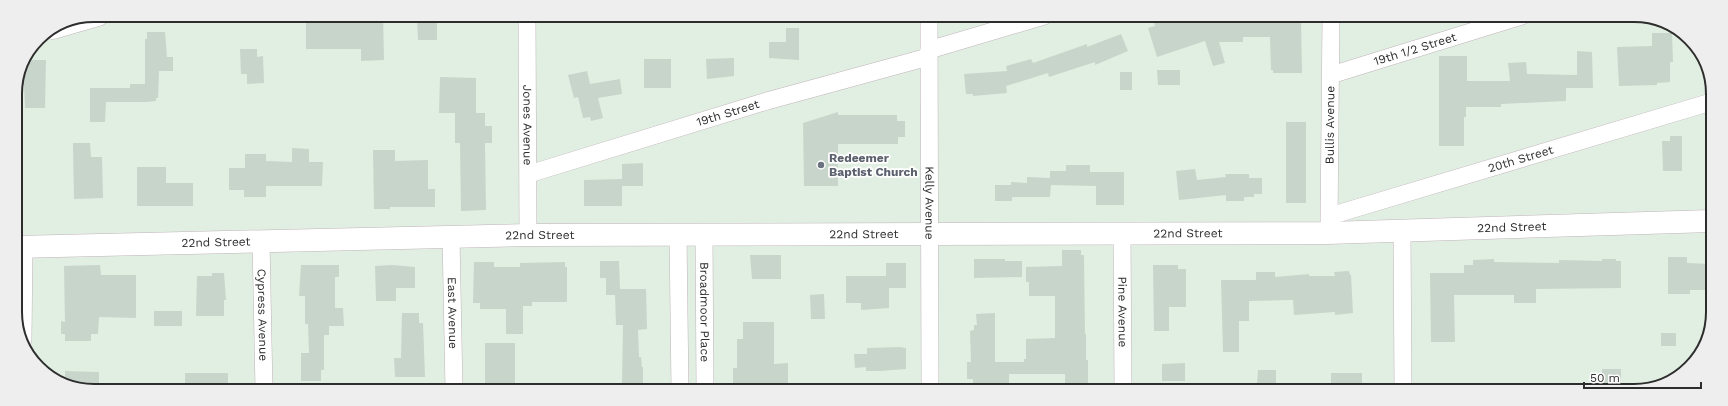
<svg xmlns="http://www.w3.org/2000/svg" width="1728" height="406" font-family="'Work Sans',sans-serif">
	<style>
		.building { fill: #c8d5ca }
		.lines { fill: none; stroke-linecap: round; stroke-linejoin: round }
		.street-casing { stroke: #c1b3bb; stroke-width: 18 }
		.secondary-casing { stroke: #c1b3bb; stroke-width: 23 }
		.street { stroke: #fff; stroke-width: 17 }
		.secondary { stroke: #fff; stroke-width: 22 }
		.worship-dot { fill: #6b7280; stroke: #fff; stroke-width: 1.5 }
		.labels { text-anchor: middle; stroke-width: 3.5; stroke-linejoin: round; paint-order: stroke }
		.street-label { font-size: 12px; fill: #2d2d2d; stroke: #fff }
		.worship-label { font-size: 12px; font-weight: bold; fill: #5b616d; stroke: #fff; text-anchor: start }
		.rim { fill: none; stroke: #2d2d2d; stroke-width: 2 }
	</style>
	<rect width="100%" height="100%" fill="#e0efe2"/>
	<g class="building">
		<path d="M 306,15 L 383,15 L 384,60 L 361,61 L 361,49 L 306,49 Z"/>
		<path d="M 417,15 L 434,15 L 434,19 L 437,19 L 437,40 L 418,40 Z"/>
		<path d="M 1152,16 L 1208,16 L 1210,22 L 1227,16 L 1242,16 L 1242,19 L 1301,20 L 1302,73 L 1273,73 L 1273,70 L 1271,70 L 1270,37 L 1243,37 L 1243,42 L 1219,42 L 1225,63 L 1213,66 L 1205,41 L 1157,57 L 1148,28 L 1155,26 Z"/>
		<path d="M 786,28 L 799,28 L 799,60 L 769,58 L 769,42 L 786,42 Z"/>
		<path d="M 147,32 L 165,32 L 167,57 L 173,57 L 173,71 L 159,71 L 158,98 L 156,98 L 156,101 L 145,102 L 106,102 L 105,122 L 90,122 L 90,88 L 130,88 L 130,84 L 145,84 L 145,39 L 147,39 Z"/>
		<path d="M 1652,33 L 1672,33 L 1673,62 L 1670,62 L 1670,82 L 1657,83 L 1657,85 L 1619,86 L 1617,47 L 1652,46 Z"/>
		<path d="M 1121,34 L 1128,51 L 1095,65 L 1095,62 L 1049,77 L 1048,73 L 1006,86 L 1007,93 L 973,96 L 973,94 L 966,94 L 964,74 L 1007,71 L 1006,66 L 1031,59 L 1033,63 L 1087,44 L 1087,47 Z"/>
		<path d="M 240,49 L 257,49 L 257,57 L 263,56 L 264,83 L 247,84 L 247,74 L 241,74 Z"/>
		<path d="M 1577,51 L 1592,52 L 1593,88 L 1566,88 L 1566,101 L 1501,104 L 1501,107 L 1466,107 L 1466,117 L 1464,117 L 1464,146 L 1439,146 L 1439,56 L 1467,56 L 1467,81 L 1510,81 L 1508,63 L 1526,62 L 1527,74 L 1577,75 Z"/>
		<path d="M 734,58 L 734,76 L 707,79 L 706,59 Z"/>
		<rect x="644" y="59" width="27" height="29"/>
		<path d="M 24,60 L 46,60 L 45,108 L 25,108 L 24,85 L 19,85 L 19,72 L 23,71 Z"/>
		<path d="M 1157,70 L 1180,70 L 1180,85 L 1158,85 Z"/>
		<path d="M 587,71 L 590,84 L 620,79 L 622,94 L 598,98 L 603,118 L 591,121 L 590,117 L 583,118 L 578,97 L 574,98 L 568,75 Z"/>
		<rect x="1120" y="72" width="12" height="18"/>
		<path d="M 440,77 L 476,78 L 476,113 L 485,113 L 485,126 L 492,126 L 492,143 L 485,143 L 486,210 L 461,211 L 460,143 L 455,143 L 455,113 L 439,113 Z"/>
		<path d="M 838,112 L 838,115 L 897,115 L 897,121 L 905,121 L 905,137 L 898,137 L 898,144 L 838,144 L 838,186 L 804,186 L 803,123 Z"/>
		<rect x="1286" y="122" width="20" height="81"/>
		<path d="M 1670,136 L 1682,136 L 1682,171 L 1663,171 L 1662,141 L 1670,141 Z"/>
		<path d="M 73,143 L 90,143 L 91,157 L 102,157 L 103,198 L 74,199 Z"/>
		<path d="M 292,148 L 309,149 L 309,162 L 323,162 L 322,186 L 266,186 L 266,197 L 244,197 L 244,190 L 229,190 L 229,168 L 245,168 L 245,154 L 266,154 L 266,161 L 292,162 Z"/>
		<path d="M 373,150 L 395,150 L 395,161 L 428,160 L 428,189 L 435,189 L 435,207 L 390,207 L 390,209 L 374,209 Z"/>
		<path d="M 643,163 L 643,186 L 622,186 L 622,206 L 584,206 L 584,180 L 622,179 L 622,164 Z"/>
		<path d="M 1066,165 L 1090,165 L 1090,172 L 1124,172 L 1124,205 L 1096,205 L 1096,186 L 1051,185 L 1050,197 L 1012,197 L 1012,201 L 995,201 L 995,185 L 1011,185 L 1011,182 L 1027,183 L 1027,177 L 1050,178 L 1050,171 L 1066,171 Z"/>
		<path d="M 137,167 L 166,167 L 166,183 L 193,183 L 193,206 L 137,206 Z"/>
		<path d="M 1195,169 L 1197,180 L 1226,177 L 1225,174 L 1249,174 L 1249,178 L 1262,178 L 1262,194 L 1254,194 L 1254,197 L 1244,197 L 1244,201 L 1226,201 L 1226,195 L 1179,200 L 1176,171 Z"/>
		<path d="M 1062,250 L 1081,250 L 1081,255 L 1084,255 L 1085,334 L 1086,334 L 1086,360 L 1088,360 L 1088,390 L 1065,390 L 1065,374 L 1009,374 L 1009,386 L 987,386 L 987,390 L 973,390 L 973,379 L 967,379 L 967,362 L 971,362 L 970,331 L 974,330 L 974,325 L 977,325 L 976,314 L 995,313 L 995,362 L 1024,362 L 1024,359 L 1026,359 L 1026,339 L 1055,338 L 1055,296 L 1029,296 L 1029,282 L 1026,282 L 1026,267 L 1062,266 Z"/>
		<path d="M 750,255 L 781,255 L 781,279 L 752,279 Z"/>
		<path d="M 1668,257 L 1687,257 L 1687,263 L 1711,264 L 1712,290 L 1690,290 L 1690,294 L 1668,294 Z"/>
		<path d="M 974,259 L 1005,259 L 1005,261 L 1022,261 L 1022,277 L 974,278 Z"/>
		<path d="M 1494,259 L 1494,262 L 1559,263 L 1559,260 L 1602,261 L 1602,259 L 1616,259 L 1616,261 L 1621,261 L 1621,288 L 1536,289 L 1536,303 L 1514,303 L 1514,295 L 1454,295 L 1455,342 L 1431,342 L 1430,273 L 1464,273 L 1464,265 L 1473,265 L 1473,260 Z"/>
		<path d="M 600,261 L 619,261 L 620,289 L 646,289 L 647,329 L 638,330 L 639,357 L 641,357 L 642,367 L 643,367 L 643,384 L 622,384 L 623,325 L 616,325 L 615,295 L 606,295 L 606,278 L 600,278 Z"/>
		<path d="M 474,262 L 494,262 L 494,267 L 520,267 L 520,263 L 565,262 L 565,267 L 567,267 L 567,302 L 532,302 L 532,306 L 523,306 L 523,334 L 506,334 L 506,309 L 480,309 L 480,303 L 473,303 Z"/>
		<path d="M 886,263 L 906,263 L 906,288 L 889,288 L 889,308 L 861,310 L 861,303 L 846,303 L 846,276 L 886,276 Z"/>
		<path d="M 100,265 L 101,275 L 136,275 L 136,318 L 99,317 L 98,334 L 91,334 L 91,341 L 65,341 L 65,334 L 61,334 L 61,321 L 65,322 L 64,266 Z"/>
		<path d="M 301,265 L 339,265 L 339,277 L 335,277 L 335,308 L 343,308 L 344,326 L 329,326 L 329,335 L 324,335 L 324,370 L 321,370 L 321,381 L 301,381 L 301,353 L 309,353 L 308,324 L 305,324 L 305,296 L 299,296 Z"/>
		<path d="M 392,265 L 415,267 L 415,288 L 396,288 L 396,301 L 376,301 L 375,266 Z"/>
		<path d="M 1153,265 L 1178,265 L 1178,269 L 1186,269 L 1186,307 L 1169,307 L 1169,331 L 1154,331 Z"/>
		<path d="M 1349,271 L 1350,275 L 1351,275 L 1353,313 L 1335,315 L 1335,312 L 1294,315 L 1293,300 L 1249,301 L 1249,321 L 1239,321 L 1239,352 L 1223,352 L 1221,280 L 1256,280 L 1256,272 L 1275,272 L 1275,277 L 1309,274 L 1309,276 L 1335,276 L 1334,272 Z"/>
		<path d="M 212,273 L 224,273 L 226,300 L 224,300 L 224,316 L 196,316 L 197,276 L 212,276 Z"/>
		<path d="M 824,294 L 825,319 L 811,319 L 810,295 Z"/>
		<rect x="154" y="311" width="28" height="15"/>
		<path d="M 402,313 L 419,313 L 419,323 L 423,323 L 425,377 L 395,377 L 394,358 L 401,358 Z"/>
		<path d="M 743,322 L 774,322 L 774,364 L 788,363 L 788,390 L 733,390 L 733,368 L 737,368 L 737,339 L 743,339 Z"/>
		<rect x="1661" y="333" width="15" height="13"/>
		<rect x="485" y="343" width="30" height="47"/>
		<path d="M 900,347 L 906,348 L 906,369 L 880,371 L 866,371 L 866,367 L 855,368 L 854,354 L 867,354 L 867,348 Z"/>
		<path d="M 1185,363 L 1185,381 L 1162,381 L 1162,364 Z"/>
		<rect x="1602" y="369" width="19" height="22"/>
		<path d="M 1258,370 L 1276,370 L 1276,384 L 1257,384 Z"/>
		<path d="M 65,371 L 99,372 L 99,390 L 79,390 L 65,382 Z"/>
		<rect x="185" y="373" width="43" height="17"/>
		<rect x="1331" y="373" width="31" height="18"/>
	</g>
	<g class="lines">
		<defs>
			<g id="street">
				<path id="s1" d="M 527,15 L 528,235"/>
				<path id="s2" d="M 929,16 L 930,390"/>
				<path d="M 929,50 L 1044,16"/>
				<path id="s3" d="M 1331,75 L 1522,16"/>
				<path id="s4" d="M 529,174 L 767,101 L 928,57"/>
				<path id="s5" d="M 1330,216 L 1711,102"/>
				<path id="s6" d="M 1329,225 L 1331,16"/>
				<path d="M 1402,232 L 1403,391"/>
				<path id="s7" d="M 1122,233 L 1123,390"/>
				<path d="M 678,234 L 680,390"/>
				<path id="s8" d="M 704,234 L 705,390"/>
				<path id="s9" d="M 451,236 L 454,390"/>
				<path id="s10" d="M 261,241 L 264,390"/>
				<path d="M 23,340 L 24,247"/>
			</g>
			<g id="secondary">
				<path d="M 53,28 L 98,15"/>
				<path id="s11" d="M 16,247 L 528,235 L 1328,233 L 1711,221"/>
			</g>
		</defs>
		<use href="#street" class="street-casing"/>
		<use href="#secondary" class="secondary-casing"/>
		<use href="#street" class="street"/>
		<use href="#secondary" class="secondary"/>
	</g>
	<circle class="worship-dot" cx="821" cy="165" r="4"/>
	<g class="labels">
		<g class="street-label">
			<text dy="4" stroke="none"><textPath href="#s3" startOffset="88">19th 1/2 Street</textPath></text>
			<text dy="4" stroke="none"><textPath href="#s4" startOffset="208">19th Street</textPath></text>
			<text dy="4" stroke="none"><textPath href="#s1" startOffset="110">Jones Avenue</textPath></text>
			<text dy="4" stroke="none"><textPath href="#s6" startOffset="100">Bullis Avenue</textPath></text>
			<text dy="4" stroke="none"><textPath href="#s5" startOffset="199">20th Street</textPath></text>
			<text dy="4" stroke="none"><textPath href="#s2" startOffset="187">Kelly Avenue</textPath></text>
			<text dy="4" stroke="none"><textPath href="#s11" startOffset="1496">22nd Street</textPath></text>
			<text dy="4" stroke="none"><textPath href="#s11" startOffset="848">22nd Street</textPath></text>
			<text dy="4" stroke="none"><textPath href="#s11" startOffset="1172">22nd Street</textPath></text>
			<text dy="4" stroke="none"><textPath href="#s11" startOffset="524">22nd Street</textPath></text>
			<text dy="4" stroke="none"><textPath href="#s11" startOffset="200">22nd Street</textPath></text>
			<text dy="4" stroke="none"><textPath href="#s8" startOffset="78">Broadmoor Place</textPath></text>
			<text dy="4" stroke="none"><textPath href="#s7" startOffset="79">Pine Avenue</textPath></text>
			<text dy="4" stroke="none"><textPath href="#s9" startOffset="77">East Avenue</textPath></text>
			<text dy="4" stroke="none"><textPath href="#s10" startOffset="74">Cypress Avenue</textPath></text>
		</g>
		<g class="worship-label">
			<text x="829" y="162">Redeemer<tspan x="829" dy="14">Baptist Church</tspan></text>
		</g>
	</g>
	<path d="M0 0H1728V406H0ZM94 22H1634A72 72 0 0 1 1706 94V312A72 72 0 0 1 1634 384H94A72 72 0 0 1 22 312V94A72 72 0 0 1 94 22Z" fill="#eee" fill-rule="evenodd"/>
	<path class="rim" d="M94 22H1634A72 72 0 0 1 1706 94V312A72 72 0 0 1 1634 384H94A72 72 0 0 1 22 312V94A72 72 0 0 1 94 22Z"/>
	<path d="M1584 382v6h117v-6" fill="none" stroke="#2d2d2d" stroke-width="2"/>
	<text x="1590" y="382" font-size="12" fill="#2d2d2d" stroke="#ffffff" stroke-width="3" paint-order="stroke">50 m</text>
</svg>
